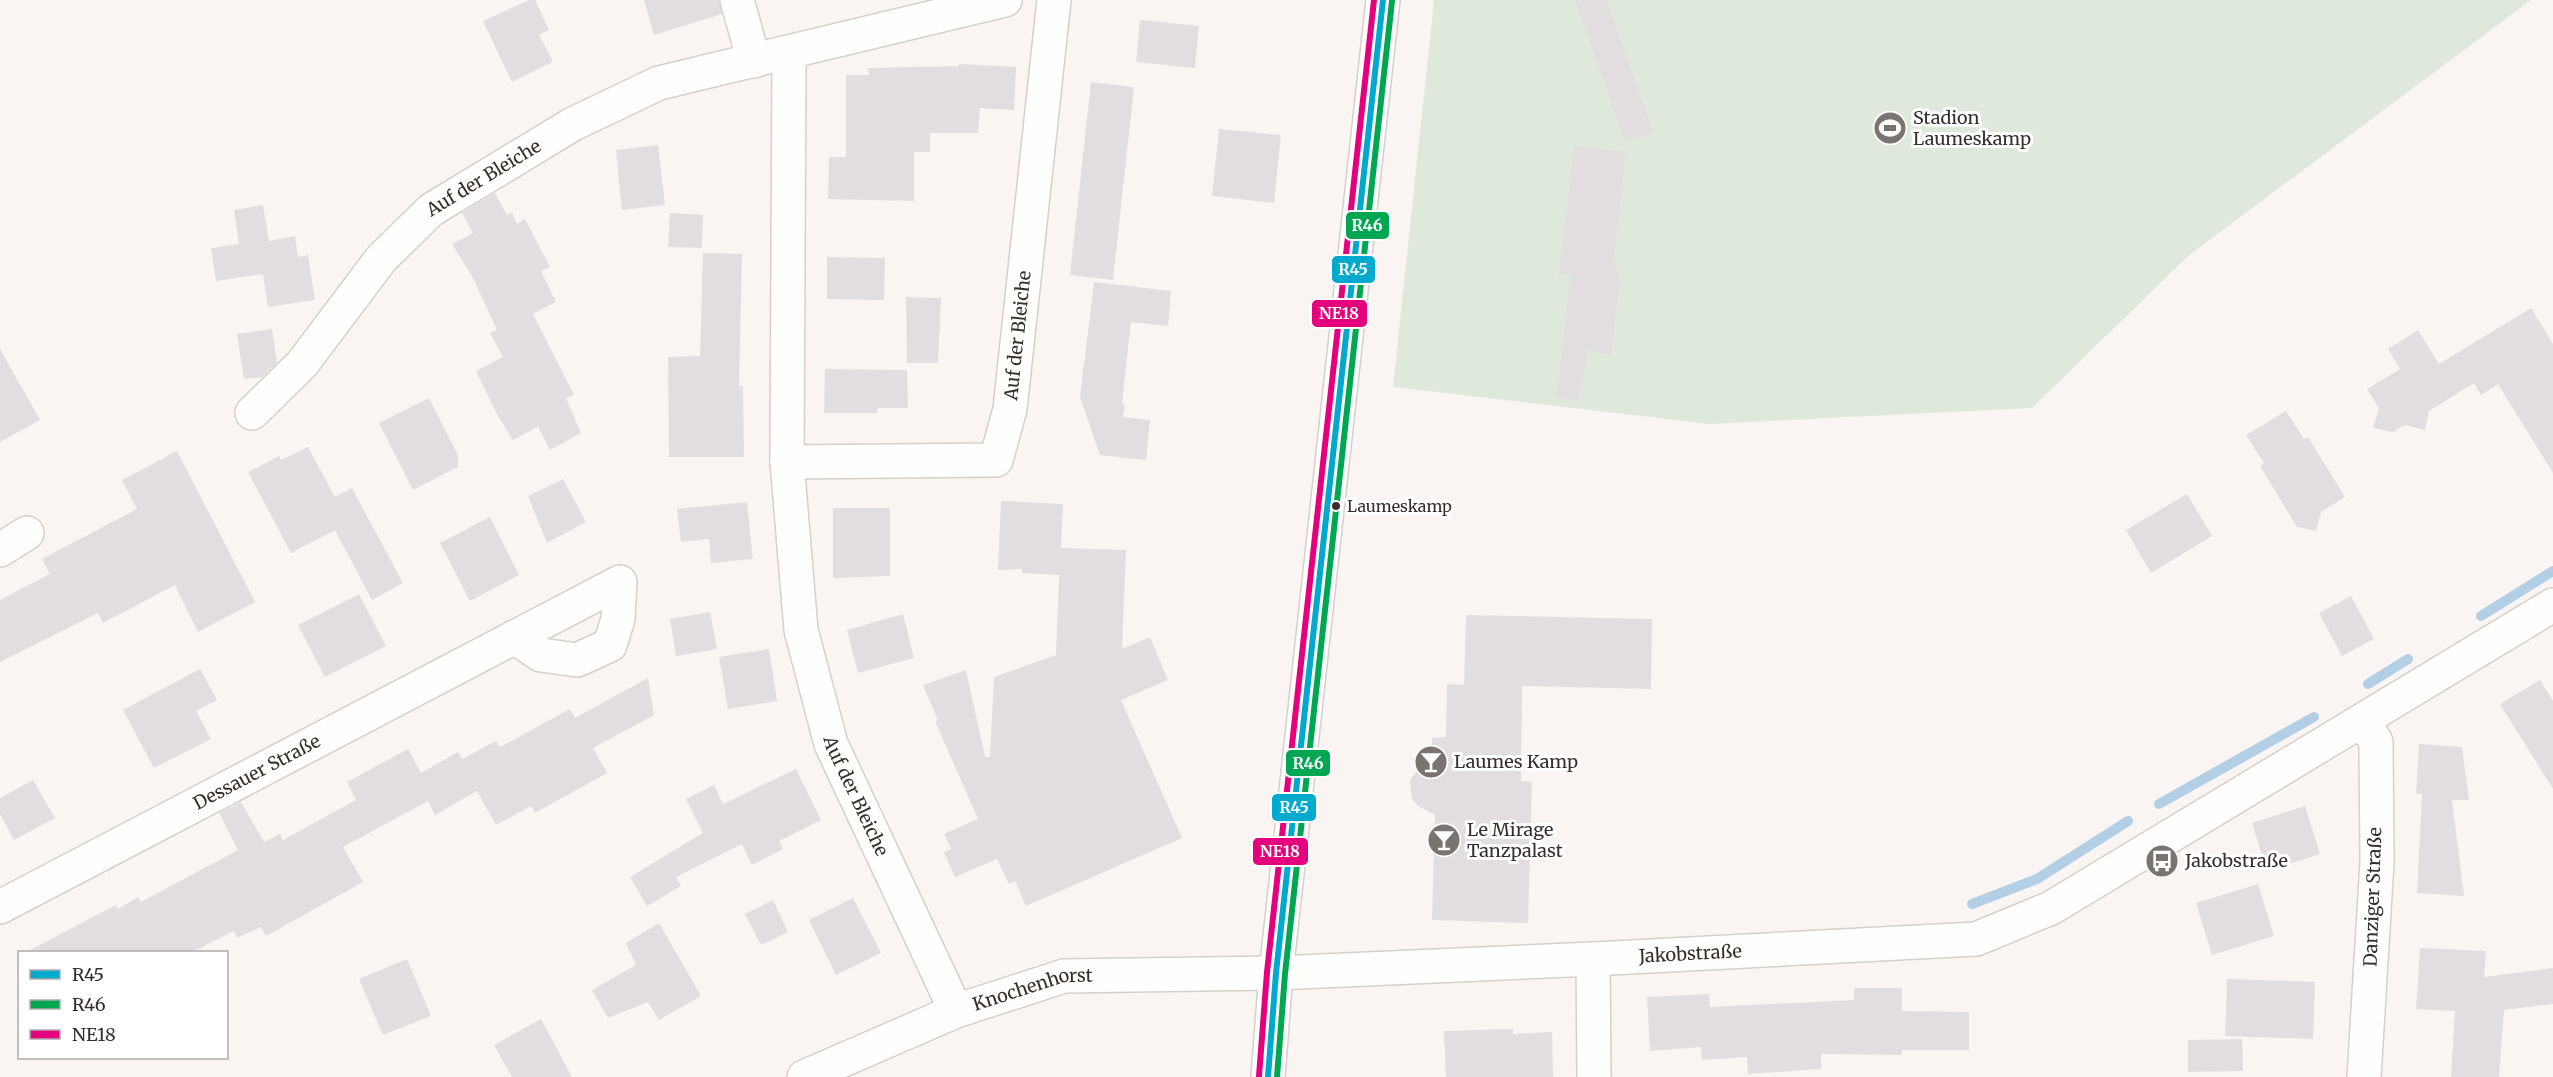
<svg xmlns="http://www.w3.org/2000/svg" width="2553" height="1077" font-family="Merriweather,serif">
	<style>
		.green { fill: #dee9db }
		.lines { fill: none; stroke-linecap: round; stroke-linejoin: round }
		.stream { stroke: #b3cfe6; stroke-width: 10 }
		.building { fill: #e2dedf }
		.minor-casing { stroke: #d5d0cc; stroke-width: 36 }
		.secondary-casing { stroke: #d5d0cc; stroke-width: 36 }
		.minor { stroke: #fefefd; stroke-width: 33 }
		.secondary { stroke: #fefefd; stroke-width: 33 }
		.bus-1-casing { stroke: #fff; stroke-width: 10 }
		.bus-2-casing { stroke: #fff; stroke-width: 10 }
		.bus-3-casing { stroke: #fff; stroke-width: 10 }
		.bus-1 { stroke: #00a9ce; stroke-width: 6 }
		.bus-2 { stroke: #00a651; stroke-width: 6 }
		.bus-3 { stroke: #e5007d; stroke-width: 6 }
		.bus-dot { fill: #352e2b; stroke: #fff; stroke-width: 2 }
		.labels { text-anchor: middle; stroke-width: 6; stroke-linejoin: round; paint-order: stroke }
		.bus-label { font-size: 16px; fill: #352e2b; stroke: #fff; text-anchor: start }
		.poi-label { font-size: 18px; fill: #352e2b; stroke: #fff; text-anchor: start }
		.street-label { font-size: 18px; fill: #352e2b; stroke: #fff }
		.line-badge { stroke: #fff; stroke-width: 2 }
		.badge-label { font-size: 16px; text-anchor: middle; font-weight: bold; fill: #fff }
	</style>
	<rect width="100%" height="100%" fill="#faf5f2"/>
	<path class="green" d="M 1434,0 L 2531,0 L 2187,257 L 2032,408 L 1709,424 L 1393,387 Z"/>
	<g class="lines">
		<g class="stream">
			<path d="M 2481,616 L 2553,571"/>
			<path d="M 2368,684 L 2408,659"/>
			<path d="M 2159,804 L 2314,717"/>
			<path d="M 1972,904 L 2037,879 L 2128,821"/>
		</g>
	</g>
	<g class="building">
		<path d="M 529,0 L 535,0 L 549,30 L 539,35 L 553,62 L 512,82 L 483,21 Z"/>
		<path d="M 644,0 L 719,0 L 722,14 L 654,35 Z"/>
		<path d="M 1575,0 L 1607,0 L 1653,132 L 1625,142 Z"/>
		<path d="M 1140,20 L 1199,26 L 1195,68 L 1136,62 Z"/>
		<path d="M 959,64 L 1016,67 L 1014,110 L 980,108 L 978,133 L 930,133 L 930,152 L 914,152 L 914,201 L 828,199 L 829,157 L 846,157 L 846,75 L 869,75 L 868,68 L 959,66 Z"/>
		<path d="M 1091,82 L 1134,87 L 1113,280 L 1070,275 Z"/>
		<path d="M 1219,129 L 1281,135 L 1274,203 L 1212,196 Z"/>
		<path d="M 658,145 L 665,205 L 622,210 L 616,150 Z"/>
		<path d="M 1574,146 L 1626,152 L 1614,261 L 1620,279 L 1611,356 L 1588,349 L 1578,401 L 1556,397 L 1571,275 L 1559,275 Z"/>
		<path d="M 495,193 L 507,215 L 512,213 L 517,224 L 525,219 L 550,267 L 541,271 L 556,302 L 533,314 L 574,395 L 566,398 L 581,433 L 550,450 L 538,427 L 513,440 L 498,416 L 476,371 L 503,357 L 490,333 L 497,330 L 473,278 L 452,244 L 473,233 L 462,213 Z"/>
		<path d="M 263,205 L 269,241 L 295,236 L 298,257 L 308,255 L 315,300 L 268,307 L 263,274 L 216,281 L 211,248 L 239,244 L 234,210 Z"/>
		<path d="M 670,213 L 703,215 L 702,248 L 668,247 Z"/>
		<path d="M 703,253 L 742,254 L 739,386 L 743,386 L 744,457 L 669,457 L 668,357 L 700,356 Z"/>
		<path d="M 827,257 L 885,258 L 884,300 L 827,299 Z"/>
		<path d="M 1094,282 L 1171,291 L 1168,326 L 1131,322 L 1122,403 L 1125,404 L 1123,417 L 1150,420 L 1146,460 L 1100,455 L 1080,397 Z"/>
		<path d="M 906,297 L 941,298 L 938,363 L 907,363 Z"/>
		<path d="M 2531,308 L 2553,344 L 2553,473 L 2498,384 L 2481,395 L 2474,383 L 2429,411 L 2425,430 L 2405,425 L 2393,432 L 2373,428 L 2379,408 L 2367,389 L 2400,369 L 2388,349 L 2418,330 L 2439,364 Z"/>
		<path d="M 272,329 L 277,363 L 262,377 L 244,379 L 237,334 Z"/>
		<path d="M 0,349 L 40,420 L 0,442 Z"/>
		<path d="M 825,369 L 907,370 L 908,408 L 877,408 L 877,413 L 824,413 Z"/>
		<path d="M 429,398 L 458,455 L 458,467 L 413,490 L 379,423 Z"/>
		<path d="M 2286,411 L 2304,439 L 2308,437 L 2345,497 L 2321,512 L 2316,531 L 2297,527 L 2260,466 L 2264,463 L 2246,435 Z"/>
		<path d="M 308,447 L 335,497 L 352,488 L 403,583 L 372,600 L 335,530 L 291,553 L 248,472 L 279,456 L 281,460 Z"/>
		<path d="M 177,451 L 255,602 L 198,632 L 175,585 L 103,623 L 98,613 L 0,662 L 0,600 L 50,574 L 42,559 L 137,509 L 122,480 Z"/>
		<path d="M 563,479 L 586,522 L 547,543 L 528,496 Z"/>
		<path d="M 2187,494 L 2212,536 L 2151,573 L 2126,530 Z"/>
		<path d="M 1001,501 L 1063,504 L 1061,548 L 1126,550 L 1122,649 L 1150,637 L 1168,680 L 1121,700 L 1182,838 L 1026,906 L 1015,881 L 1009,884 L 997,859 L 955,877 L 944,852 L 951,849 L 944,834 L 978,819 L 935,721 L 938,720 L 923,685 L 966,670 L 985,757 L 990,757 L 994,677 L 1056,655 L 1059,575 L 1022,573 L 1022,569 L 998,570 Z"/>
		<path d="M 747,502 L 753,559 L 711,563 L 709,539 L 681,542 L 677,509 Z"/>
		<path d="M 833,508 L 890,508 L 890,576 L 833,578 Z"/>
		<path d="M 490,517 L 519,575 L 470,601 L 440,543 Z"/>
		<path d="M 359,594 L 386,646 L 325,677 L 298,625 Z"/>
		<path d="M 2351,596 L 2374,639 L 2342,656 L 2319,613 Z"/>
		<path d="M 710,612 L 717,649 L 676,656 L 670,619 Z"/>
		<path d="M 903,614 L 914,658 L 858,673 L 847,630 Z"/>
		<path d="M 1466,615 L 1652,619 L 1651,689 L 1522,686 L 1521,781 L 1532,782 L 1528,923 L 1432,920 L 1435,815 L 1418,806 L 1412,799 L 1410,781 L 1415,773 L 1431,760 L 1432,738 L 1446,737 L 1447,684 L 1464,685 Z"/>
		<path d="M 769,649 L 777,701 L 728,709 L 719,657 Z"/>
		<path d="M 200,669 L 217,700 L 196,711 L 211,739 L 154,768 L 123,710 Z"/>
		<path d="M 648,678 L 654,715 L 593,748 L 607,773 L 535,813 L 531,806 L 496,825 L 477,791 L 435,815 L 428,801 L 343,847 L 363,882 L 266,936 L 261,927 L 237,938 L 234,931 L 192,952 L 26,952 L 116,905 L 118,909 L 138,897 L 141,902 L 238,850 L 219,813 L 241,802 L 264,842 L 280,834 L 283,840 L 356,800 L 347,782 L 408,749 L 421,773 L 458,752 L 462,759 L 496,741 L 500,747 L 570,709 L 575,718 Z"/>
		<path d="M 2540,680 L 2553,701 L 2553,789 L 2500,704 Z"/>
		<path d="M 2419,744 L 2462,747 L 2469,800 L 2452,800 L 2464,896 L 2417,893 L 2422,794 L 2416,794 Z"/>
		<path d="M 796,769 L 821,820 L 779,841 L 783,849 L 752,865 L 742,844 L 676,877 L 681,886 L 647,906 L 630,877 L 703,833 L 686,799 L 714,785 L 723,804 Z"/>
		<path d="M 33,780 L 55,818 L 14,840 L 0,814 L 0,798 Z"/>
		<path d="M 2305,806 L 2320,854 L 2267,871 L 2252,823 Z"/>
		<path d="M 2258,884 L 2274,936 L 2212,955 L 2196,903 Z"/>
		<path d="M 853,898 L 881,953 L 836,975 L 809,920 Z"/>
		<path d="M 773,900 L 788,932 L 761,945 L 745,914 Z"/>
		<path d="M 659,923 L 701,996 L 659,1020 L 648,1002 L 608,1018 L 592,990 L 636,965 L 626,943 Z"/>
		<path d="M 2420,948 L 2486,951 L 2484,977 L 2553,968 L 2553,1004 L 2504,1010 L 2499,1077 L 2451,1077 L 2455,1011 L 2416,1009 Z"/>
		<path d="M 407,959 L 431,1016 L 383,1035 L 359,979 Z"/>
		<path d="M 2227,979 L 2315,982 L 2313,1039 L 2225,1036 Z"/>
		<path d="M 1854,988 L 1902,988 L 1902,1011 L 1969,1012 L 1969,1050 L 1902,1050 L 1902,1055 L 1821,1054 L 1821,1069 L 1748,1074 L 1747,1057 L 1702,1060 L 1701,1047 L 1650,1051 L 1647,997 L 1709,994 L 1710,1007 L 1854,1000 Z"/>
		<path d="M 541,1019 L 572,1077 L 512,1077 L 494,1045 Z"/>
		<path d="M 1513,1029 L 1513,1034 L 1552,1032 L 1553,1077 L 1446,1077 L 1444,1031 Z"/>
		<path d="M 2242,1039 L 2243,1071 L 2188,1072 L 2188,1040 Z"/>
	</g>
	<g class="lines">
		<defs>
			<g id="minor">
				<path d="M 737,0 L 754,61"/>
				<path id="s1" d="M 789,52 L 787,462 L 801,630 L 831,744 L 956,1011"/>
				<path id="s2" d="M 252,413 L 302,364 L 381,259 L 431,210 L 573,124 L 659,83 L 1005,0"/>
				<path id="s3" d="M 787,462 L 996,460 L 1010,409 L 1054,0"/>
				<path d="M 0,550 L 27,533"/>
				<path d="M 2363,720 L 2376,742 L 2377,862 L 2364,1077"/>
				<path id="s4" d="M 0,907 L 620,582 L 618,619 L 610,645 L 577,660 L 541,655 L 514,637"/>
				<path d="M 1593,959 L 1594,1077"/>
				<path id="s5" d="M 804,1077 L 956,1011 L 1064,976 L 1276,973 L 1593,959 L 1976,939 L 2051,908 L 2553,605"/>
			</g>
			<path id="secondary" d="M 1268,1077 L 1276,973 L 1383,0"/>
		</defs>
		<use href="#minor" class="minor-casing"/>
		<use href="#secondary" class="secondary-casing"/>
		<use href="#minor" class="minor"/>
		<use href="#secondary" class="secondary"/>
		<defs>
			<path id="bus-1" d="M 1268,1077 L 1276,973 L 1383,0"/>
			<path id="bus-2" d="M 1277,1077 L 1285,974 L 1392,1"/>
			<path id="bus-3" d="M 1259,1076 L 1267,972 L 1374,0"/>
		</defs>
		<use href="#bus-1" class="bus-1-casing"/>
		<use href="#bus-2" class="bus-2-casing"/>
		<use href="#bus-3" class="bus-3-casing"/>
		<use href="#bus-1" class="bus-1"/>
		<use href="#bus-2" class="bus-2"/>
		<use href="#bus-3" class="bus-3"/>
	</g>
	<defs>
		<symbol id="stadium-disc" viewBox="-11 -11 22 22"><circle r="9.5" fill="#7a7471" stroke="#fff"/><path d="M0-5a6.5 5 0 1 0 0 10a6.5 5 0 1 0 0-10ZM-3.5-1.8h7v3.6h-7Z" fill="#fff"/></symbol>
		<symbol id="bar-disc" viewBox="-11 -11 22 22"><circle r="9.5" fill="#7a7471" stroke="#fff"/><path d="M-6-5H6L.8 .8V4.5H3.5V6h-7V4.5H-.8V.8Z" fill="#fff"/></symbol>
		<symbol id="bus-disc" viewBox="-11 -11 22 22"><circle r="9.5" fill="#7a7471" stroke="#fff"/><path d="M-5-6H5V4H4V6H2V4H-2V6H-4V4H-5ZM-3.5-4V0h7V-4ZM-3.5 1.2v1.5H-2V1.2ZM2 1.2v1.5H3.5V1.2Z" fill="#fff"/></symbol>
	</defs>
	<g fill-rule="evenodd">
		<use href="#stadium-disc" x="1871" y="109" width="38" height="38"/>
		<use href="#bar-disc" x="1412" y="743" width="38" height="38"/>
		<use href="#bar-disc" x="1425" y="821" width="38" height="38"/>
		<use href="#bus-disc" x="2143" y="842" width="38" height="38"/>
	</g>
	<circle class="bus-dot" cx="1336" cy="506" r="5"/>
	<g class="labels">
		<g class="bus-label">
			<text x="1347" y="512">Laumeskamp</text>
		</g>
		<g class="poi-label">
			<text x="1913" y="124">Stadion<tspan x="1913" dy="21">Laumeskamp</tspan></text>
			<text x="1454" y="768">Laumes Kamp</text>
			<text x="1467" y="836">Le Mirage<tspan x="1467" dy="21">Tanzpalast</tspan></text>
			<text x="2185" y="867">Jakobstraße</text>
		</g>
		<g class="street-label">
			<text dy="6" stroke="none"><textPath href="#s2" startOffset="333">Auf der Bleiche</textPath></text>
			<text dy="6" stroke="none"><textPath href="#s3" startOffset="336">Auf der Bleiche</textPath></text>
			<text dy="6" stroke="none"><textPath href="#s4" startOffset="290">Dessauer Straße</textPath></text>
			<text dy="6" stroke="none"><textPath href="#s1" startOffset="754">Auf der Bleiche</textPath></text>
			<text transform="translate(2373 897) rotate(-88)" y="6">Danziger Straße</text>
			<text dy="6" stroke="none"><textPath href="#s5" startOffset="906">Jakobstraße</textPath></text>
			<text dy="6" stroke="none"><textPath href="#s5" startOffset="246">Knochenhorst</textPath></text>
		</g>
	</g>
	<g class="line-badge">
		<rect x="1345" y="211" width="45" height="29" rx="6" fill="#00a651"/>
		<rect x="1331" y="255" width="45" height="29" rx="6" fill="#00a9ce"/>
		<rect x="1311" y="299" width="57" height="29" rx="6" fill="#e5007d"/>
		<rect x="1285" y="749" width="46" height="28" rx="6" fill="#00a651"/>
		<rect x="1271" y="793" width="46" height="29" rx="6" fill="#00a9ce"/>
		<rect x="1252" y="837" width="57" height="29" rx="6" fill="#e5007d"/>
	</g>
	<g class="badge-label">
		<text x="1367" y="231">R46</text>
		<text x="1353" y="275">R45</text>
		<text x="1339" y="319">NE18</text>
		<text x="1308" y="769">R46</text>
		<text x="1294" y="813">R45</text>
		<text x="1280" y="857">NE18</text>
	</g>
	<rect x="18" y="951" width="210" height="108" fill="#ffffff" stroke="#aeabaa" stroke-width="1.5"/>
	<rect x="30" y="970" width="30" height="9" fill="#00a9ce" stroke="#aeabaa" stroke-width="1.5"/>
	<text x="72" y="981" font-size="18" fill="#352e2b">R45</text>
	<rect x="30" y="1000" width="30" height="9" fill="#00a651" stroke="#aeabaa" stroke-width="1.5"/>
	<text x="72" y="1011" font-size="18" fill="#352e2b">R46</text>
	<rect x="30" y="1030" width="30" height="9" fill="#e5007d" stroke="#aeabaa" stroke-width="1.5"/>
	<text x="72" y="1041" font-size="18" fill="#352e2b">NE18</text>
</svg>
